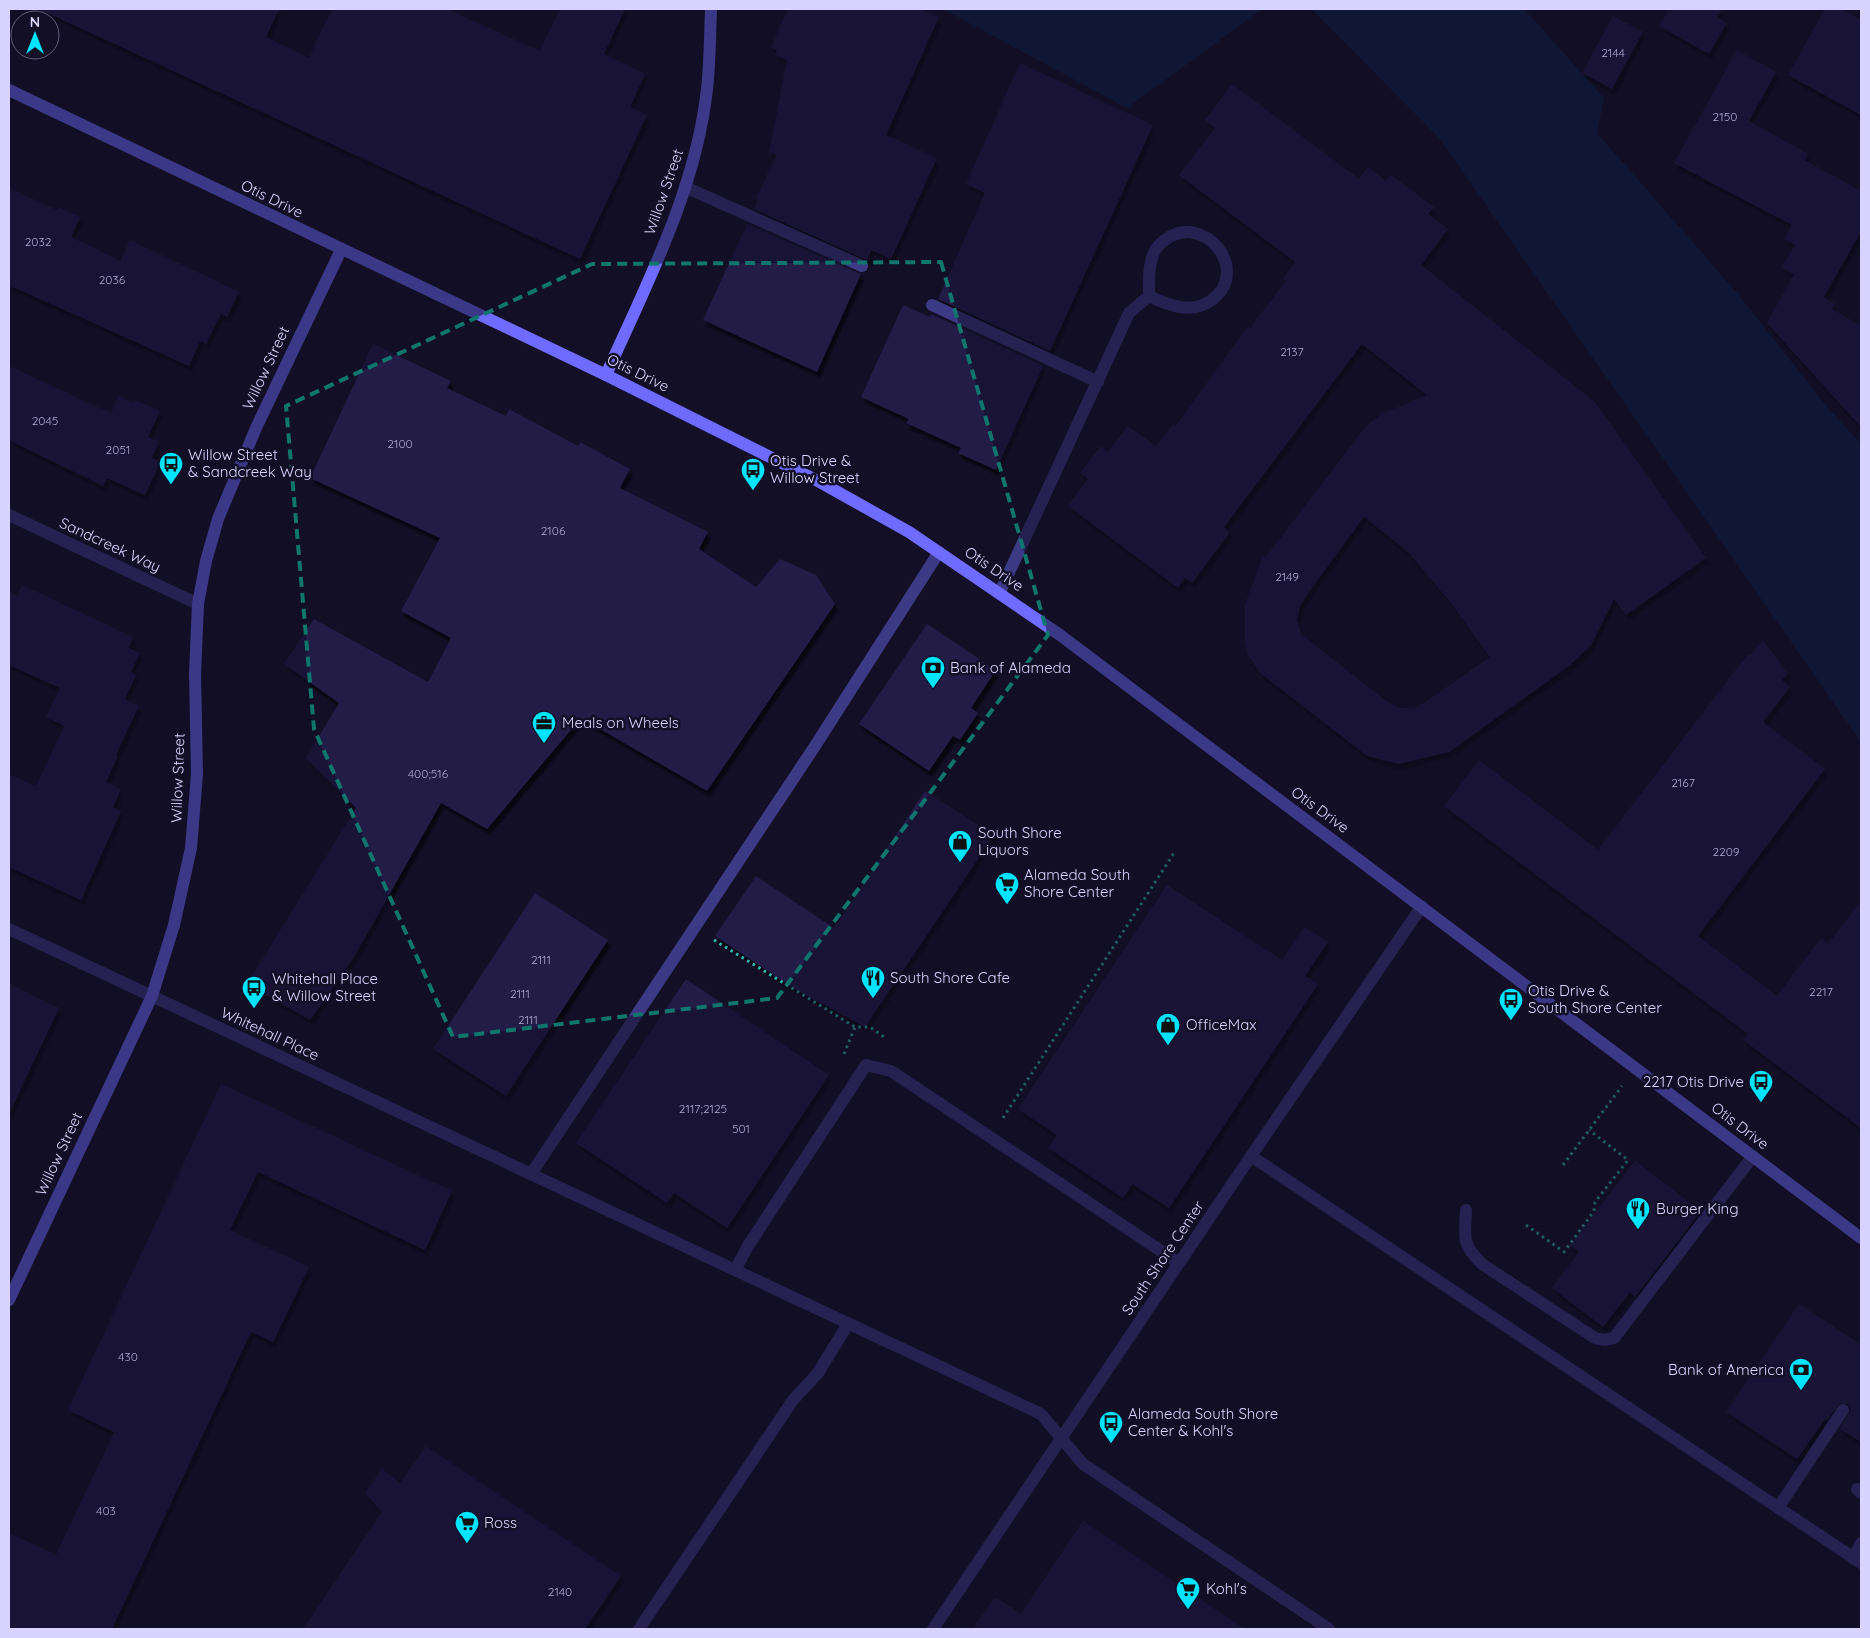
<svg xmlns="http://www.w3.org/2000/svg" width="1870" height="1638" font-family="Quicksand,sans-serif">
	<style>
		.water { fill: #0c2248 }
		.building { fill: #241b47; fill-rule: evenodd; filter: url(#shadow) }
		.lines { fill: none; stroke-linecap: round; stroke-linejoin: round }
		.path { stroke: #2fb8b0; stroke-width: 3; stroke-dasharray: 2.5 4; stroke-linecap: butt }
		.lane { stroke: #3d3a85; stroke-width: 12 }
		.street { stroke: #3d3a85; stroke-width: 12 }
		.secondary { stroke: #6f6bff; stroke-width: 12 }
		.marked { fill: none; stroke: #0f766e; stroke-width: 4; stroke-dasharray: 10 6; stroke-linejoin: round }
		.labels { text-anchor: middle; stroke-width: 5; stroke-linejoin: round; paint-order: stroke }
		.number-label { font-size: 12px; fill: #aca6d1 }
		.street-label { font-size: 15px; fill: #d9d4ff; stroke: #130f26 }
		.poi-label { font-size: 15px; fill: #d9d4ff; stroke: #130f26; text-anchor: start }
	</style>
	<defs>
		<filter id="shadow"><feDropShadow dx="3" dy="5.5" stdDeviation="1" flood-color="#0009"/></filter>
	</defs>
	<rect width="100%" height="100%" fill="#130f26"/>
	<g class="water">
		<path d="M 943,9 L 1262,9 L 1127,108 Z"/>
		<path d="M 1312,9 L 1524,9 L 1604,98 L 1597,133 L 1737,293 L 1828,408 L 1861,444 L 1861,742 L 1440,139 Z"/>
	</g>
	<g class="building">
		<path d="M 39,9 L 279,9 L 266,37 L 309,58 L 332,9 L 447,9 L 540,51 L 560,9 L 625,9 L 604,54 L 645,74 L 630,107 L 647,115 L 580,259 Z"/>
		<path d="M 788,9 L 920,9 L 939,17 L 886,135 L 937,158 L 891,259 L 871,250 L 867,260 L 754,209 L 758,199 L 756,198 L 777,154 L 769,153 L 787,60 L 775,55 L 777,50 L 771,47 Z"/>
		<path d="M 1669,9 L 1722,9 L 1717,17 L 1727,23 L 1709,54 L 1659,26 Z"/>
		<path d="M 1825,9 L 1841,9 L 1861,20 L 1861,115 L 1788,75 Z"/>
		<path d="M 1613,16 L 1643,32 L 1612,89 L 1582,73 Z"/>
		<path d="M 1737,50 L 1776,72 L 1749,121 L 1808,154 L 1805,160 L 1861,191 L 1861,231 L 1824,297 L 1835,304 L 1832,309 L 1861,326 L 1861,427 L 1767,323 L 1794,274 L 1781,268 L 1795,245 L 1784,239 L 1792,225 L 1674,163 Z"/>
		<path d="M 1020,63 L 1153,125 L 1050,351 L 938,299 L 985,193 L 966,184 Z"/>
		<path d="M 1232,84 L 1359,179 L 1368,167 L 1386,181 L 1391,175 L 1434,207 L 1428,214 L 1448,229 L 1421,265 L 1595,402 L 1706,558 L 1626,615 L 1614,599 L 1591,645 L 1569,666 L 1449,752 L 1398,764 L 1367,756 L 1260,673 L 1248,655 L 1245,643 L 1245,605 L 1263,555 L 1266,557 L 1367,425 L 1382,414 L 1427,395 L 1362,344 L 1224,527 L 1230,532 L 1192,583 L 1185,578 L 1178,588 L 1068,506 L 1088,479 L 1080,473 L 1101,446 L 1108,452 L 1128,426 L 1156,446 L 1173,424 L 1176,426 L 1248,326 L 1250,328 L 1286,281 L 1283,279 L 1295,262 L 1179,175 L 1215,128 L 1205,120 ZM 1364,517 L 1408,552 L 1450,602 L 1490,657 L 1424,703 L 1413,708 L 1399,708 L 1386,701 L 1301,634 L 1297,620 L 1300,606 L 1311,589 Z"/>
		<path d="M 9,188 L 57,210 L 58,207 L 80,217 L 71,237 L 120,261 L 130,240 L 239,292 L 227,317 L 221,314 L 206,344 L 200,341 L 189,366 L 9,285 Z"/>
		<path d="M 747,224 L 861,274 L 817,372 L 703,320 Z"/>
		<path d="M 903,305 L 930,317 L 931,314 L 1043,366 L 996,470 L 958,453 L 961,448 L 906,423 L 909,419 L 861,397 Z"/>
		<path d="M 373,344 L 451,381 L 447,388 L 506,416 L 509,409 L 578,446 L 580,442 L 630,469 L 620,488 L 708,532 L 699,549 L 756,587 L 780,559 L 816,575 L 835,604 L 707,791 L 581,718 L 487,829 L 441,803 L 354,957 L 310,1020 L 247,984 L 356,808 L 306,758 L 339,703 L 284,664 L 314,619 L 428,682 L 451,638 L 401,611 L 440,538 L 310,478 Z"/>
		<path d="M 9,366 L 111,413 L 119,396 L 134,403 L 135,400 L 160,411 L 148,437 L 159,442 L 152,458 L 161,461 L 145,495 L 107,478 L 103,486 L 9,440 Z"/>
		<path d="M 22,585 L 133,637 L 129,648 L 140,653 L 131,672 L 136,675 L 125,699 L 139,706 L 116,755 L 118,756 L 106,782 L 121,789 L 113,807 L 121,811 L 81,900 L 9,867 L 9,774 L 36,787 L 64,726 L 46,717 L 60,688 L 9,665 L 9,592 L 17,596 Z"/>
		<path d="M 927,624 L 996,670 L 971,708 L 978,713 L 960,740 L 953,736 L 929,771 L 859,724 Z"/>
		<path d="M 1763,640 L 1788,674 L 1782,680 L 1790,687 L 1763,722 L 1825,769 L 1698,936 L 1777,996 L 1821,938 L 1828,944 L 1861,901 L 1861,1128 L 1743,1040 L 1748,1034 L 1444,806 L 1479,760 L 1598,850 L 1748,654 L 1750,656 Z"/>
		<path d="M 925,791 L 994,835 L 865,1027 L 795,989 L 715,936 L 756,876 L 834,928 Z"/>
		<path d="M 1167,885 L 1282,960 L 1304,927 L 1328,942 L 1305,976 L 1318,984 L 1169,1208 L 1132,1184 L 1123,1198 L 1048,1148 L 1057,1135 L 1018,1109 Z"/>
		<path d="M 535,893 L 608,940 L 506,1096 L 433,1049 Z"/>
		<path d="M 686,979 L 829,1075 L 727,1228 L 674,1193 L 667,1203 L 576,1143 Z"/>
		<path d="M 9,984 L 59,1008 L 9,1114 Z"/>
		<path d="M 221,1084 L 452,1191 L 425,1250 L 258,1172 L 230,1230 L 309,1267 L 273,1342 L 251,1332 L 112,1629 L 9,1629 L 9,1533 L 56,1555 L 114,1432 L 68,1410 Z"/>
		<path d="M 1635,1161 L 1701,1211 L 1635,1297 L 1630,1292 L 1603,1327 L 1552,1288 L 1579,1252 L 1570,1245 Z"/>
		<path d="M 1799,1304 L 1861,1345 L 1861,1442 L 1840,1429 L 1851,1410 L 1848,1404 L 1840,1403 L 1827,1420 L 1825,1419 L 1797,1459 L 1726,1412 Z"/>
		<path d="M 426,1446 L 621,1576 L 585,1629 L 303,1629 L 382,1512 L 365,1493 L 382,1469 L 400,1483 Z"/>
		<path d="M 1083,1521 L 1245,1629 L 973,1629 L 995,1597 L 1021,1614 Z"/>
	</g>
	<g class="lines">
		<g class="path">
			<path d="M 714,940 L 855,1027 L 870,1027 L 884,1037"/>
			<path d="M 844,1054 L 855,1027"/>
			<path d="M 1003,1118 L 1174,853"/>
			<path d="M 1563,1165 L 1622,1086"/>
			<path d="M 1526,1225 L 1564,1252 L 1594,1211 L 1595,1202 L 1628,1160 L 1589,1130"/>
		</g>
		<g class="lane">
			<path d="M 685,187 L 862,266"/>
			<path d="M 932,305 L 1098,382"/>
			<path d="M 1000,592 L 1129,313 L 1149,296 C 1149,283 1148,270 1152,258 C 1154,250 1159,244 1165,240 C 1203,211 1251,269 1213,299 C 1193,315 1170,306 1149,296"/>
			<path d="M 1251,1156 L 1861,1563"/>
			<path d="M 518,1168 L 1041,1414 L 1083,1464 L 1329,1629"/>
			<path d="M 531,1174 L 815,746 L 939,552"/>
			<path d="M 1466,1210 C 1465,1239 1461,1243 1482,1264 L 1595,1338 L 1604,1340 L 1614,1338 L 1753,1156"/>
			<path d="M 735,1270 L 748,1246 L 866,1065 L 891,1071 L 1179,1263"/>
			<path d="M 1857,1489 L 1861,1493"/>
			<path d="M 1778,1508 L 1843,1410"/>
			<path d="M 1853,1558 L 1861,1543"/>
			<path d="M 639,1629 L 793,1400 L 818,1373 L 848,1324"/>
			<path d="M 933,1629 L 1251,1156 L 1422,906"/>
		</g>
		<g class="street">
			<path d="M 9,515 L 198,604"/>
			<path d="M 9,929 L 518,1168"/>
		</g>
		<g class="secondary">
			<path d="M 9,90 L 606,375 L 818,481 L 909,532 L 1060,635 L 1861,1238"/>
			<path d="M 606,375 C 647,283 696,190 707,89 C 710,62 710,35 711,9"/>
			<path d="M 9,1300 L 152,996 L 174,925 L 191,848 L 197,774 L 195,674 L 198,604 L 206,561 L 218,519 L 256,428 L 341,250"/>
		</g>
	</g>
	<path d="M0 0H1870V1638H0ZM 941,262 L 1048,635 L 777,998 L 453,1037 L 314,729 L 286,406 L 592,264 Z" fill="#130f26" fill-opacity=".55" fill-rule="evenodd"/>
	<path class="marked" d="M 941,262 L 1048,635 L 777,998 L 453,1037 L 314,729 L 286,406 L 592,264 Z"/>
	<defs>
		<symbol id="bus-pin" viewBox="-11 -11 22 30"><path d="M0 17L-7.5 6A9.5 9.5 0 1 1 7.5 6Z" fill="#00e5ff" stroke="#130f26"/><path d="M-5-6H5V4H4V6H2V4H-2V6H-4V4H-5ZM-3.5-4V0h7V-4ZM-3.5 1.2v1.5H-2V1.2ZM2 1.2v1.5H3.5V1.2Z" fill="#111"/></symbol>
		<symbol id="bank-pin" viewBox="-11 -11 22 30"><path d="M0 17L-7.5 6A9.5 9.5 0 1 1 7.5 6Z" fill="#00e5ff" stroke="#130f26"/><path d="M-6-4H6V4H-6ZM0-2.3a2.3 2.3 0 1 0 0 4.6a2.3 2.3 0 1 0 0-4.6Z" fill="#111"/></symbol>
		<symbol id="office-pin" viewBox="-11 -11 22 30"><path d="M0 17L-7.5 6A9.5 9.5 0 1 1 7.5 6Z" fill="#00e5ff" stroke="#130f26"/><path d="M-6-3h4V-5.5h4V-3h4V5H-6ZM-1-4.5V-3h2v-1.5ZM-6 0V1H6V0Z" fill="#111"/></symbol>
		<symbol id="shop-pin" viewBox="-11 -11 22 30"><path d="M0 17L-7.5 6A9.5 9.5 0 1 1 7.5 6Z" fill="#00e5ff" stroke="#130f26"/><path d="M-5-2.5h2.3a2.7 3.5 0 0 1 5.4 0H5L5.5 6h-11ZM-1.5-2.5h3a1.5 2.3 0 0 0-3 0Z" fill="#111"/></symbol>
		<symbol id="supermarket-pin" viewBox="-11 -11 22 30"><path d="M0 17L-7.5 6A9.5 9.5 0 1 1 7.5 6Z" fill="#00e5ff" stroke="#130f26"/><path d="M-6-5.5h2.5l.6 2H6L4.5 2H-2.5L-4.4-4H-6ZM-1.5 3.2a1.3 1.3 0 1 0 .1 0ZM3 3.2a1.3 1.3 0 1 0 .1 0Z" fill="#111"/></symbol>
		<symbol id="restaurant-pin" viewBox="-11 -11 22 30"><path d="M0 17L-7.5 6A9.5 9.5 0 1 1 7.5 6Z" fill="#00e5ff" stroke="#130f26"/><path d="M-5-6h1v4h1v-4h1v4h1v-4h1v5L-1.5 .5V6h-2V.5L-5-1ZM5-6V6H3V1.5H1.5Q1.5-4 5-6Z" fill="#111"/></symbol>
	</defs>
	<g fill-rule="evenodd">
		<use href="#bus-pin" x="157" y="450" width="28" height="38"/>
		<use href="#bus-pin" x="739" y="456" width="28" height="38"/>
		<use href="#bank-pin" x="919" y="654" width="28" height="38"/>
		<use href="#office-pin" x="530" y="709" width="28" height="38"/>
		<use href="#shop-pin" x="946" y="828" width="28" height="38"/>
		<use href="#supermarket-pin" x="993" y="870" width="28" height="38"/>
		<use href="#restaurant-pin" x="859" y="964" width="28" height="38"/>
		<use href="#bus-pin" x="240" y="974" width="28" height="38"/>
		<use href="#bus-pin" x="1497" y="986" width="28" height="38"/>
		<use href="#shop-pin" x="1154" y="1011" width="28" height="38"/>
		<use href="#bus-pin" x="1747" y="1068" width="28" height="38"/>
		<use href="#restaurant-pin" x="1624" y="1195" width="28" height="38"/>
		<use href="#bank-pin" x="1787" y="1356" width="28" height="38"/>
		<use href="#bus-pin" x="1097" y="1409" width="28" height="38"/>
		<use href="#supermarket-pin" x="453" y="1509" width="28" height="38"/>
		<use href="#supermarket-pin" x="1174" y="1575" width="28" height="38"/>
	</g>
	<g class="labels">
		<g class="number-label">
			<text x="1613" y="57">2144</text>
			<text x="1725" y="121">2150</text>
			<text x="38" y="246">2032</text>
			<text x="112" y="284">2036</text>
			<text x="1292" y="356">2137</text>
			<text x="45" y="425">2045</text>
			<text x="400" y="448">2100</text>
			<text x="118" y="454">2051</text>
			<text x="553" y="535">2106</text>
			<text x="1287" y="581">2149</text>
			<text x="428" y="778">400;516</text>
			<text x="1683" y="787">2167</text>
			<text x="1726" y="856">2209</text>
			<text x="541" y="964">2111</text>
			<text x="1821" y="996">2217</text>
			<text x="520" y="998">2111</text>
			<text x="528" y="1024">2111</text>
			<text x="703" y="1113">2117;2125</text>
			<text x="741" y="1133">501</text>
			<text x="128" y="1361">430</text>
			<text x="106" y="1515">403</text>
			<text x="560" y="1596">2140</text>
		</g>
		<g class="street-label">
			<text transform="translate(664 192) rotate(-71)" y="5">Willow Street</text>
			<text transform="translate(272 199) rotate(26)" y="5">Otis Drive</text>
			<text transform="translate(266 368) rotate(-65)" y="5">Willow Street</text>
			<text transform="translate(638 373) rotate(26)" y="5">Otis Drive</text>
			<text transform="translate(110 545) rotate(25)" y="5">Sandcreek Way</text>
			<text transform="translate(994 569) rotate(34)" y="5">Otis Drive</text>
			<text transform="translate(178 778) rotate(-88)" y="5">Willow Street</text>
			<text transform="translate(1320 810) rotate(36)" y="5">Otis Drive</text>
			<text transform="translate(270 1034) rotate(25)" y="5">Whitehall Place</text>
			<text transform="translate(1740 1126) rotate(37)" y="5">Otis Drive</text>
			<text transform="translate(59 1154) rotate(-65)" y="5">Willow Street</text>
			<text transform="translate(1163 1258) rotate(-56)" y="5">South Shore Center</text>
		</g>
		<g class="poi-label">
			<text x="188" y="460">Willow Street<tspan x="188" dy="17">&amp; Sandcreek Way</tspan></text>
			<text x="770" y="466">Otis Drive &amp;<tspan x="770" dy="17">Willow Street</tspan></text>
			<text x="950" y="673">Bank of Alameda</text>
			<text x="562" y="728">Meals on Wheels</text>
			<text x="978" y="838">South Shore<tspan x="978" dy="17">Liquors</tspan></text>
			<text x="1024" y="880">Alameda South<tspan x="1024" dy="17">Shore Center</tspan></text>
			<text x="890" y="983">South Shore Cafe</text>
			<text x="272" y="984">Whitehall Place<tspan x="272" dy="17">&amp; Willow Street</tspan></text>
			<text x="1528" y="996">Otis Drive &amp;<tspan x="1528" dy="17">South Shore Center</tspan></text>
			<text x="1186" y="1030">OfficeMax</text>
			<text x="1744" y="1087" text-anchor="end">2217 Otis Drive</text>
			<text x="1656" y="1214">Burger King</text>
			<text x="1784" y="1375" text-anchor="end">Bank of America</text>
			<text x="1128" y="1419">Alameda South Shore<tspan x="1128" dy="17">Center &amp; Kohl's</tspan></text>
			<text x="484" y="1528">Ross</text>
			<text x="1206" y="1594">Kohl's</text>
		</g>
	</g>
	<rect width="1870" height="1638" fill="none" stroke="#d9d4ff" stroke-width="20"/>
	<g transform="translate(35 35)"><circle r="24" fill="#130f26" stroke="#625e7d"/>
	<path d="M0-4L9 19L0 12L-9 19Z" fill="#00e5ff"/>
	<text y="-8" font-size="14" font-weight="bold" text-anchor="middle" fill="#d9d4ff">N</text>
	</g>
</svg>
